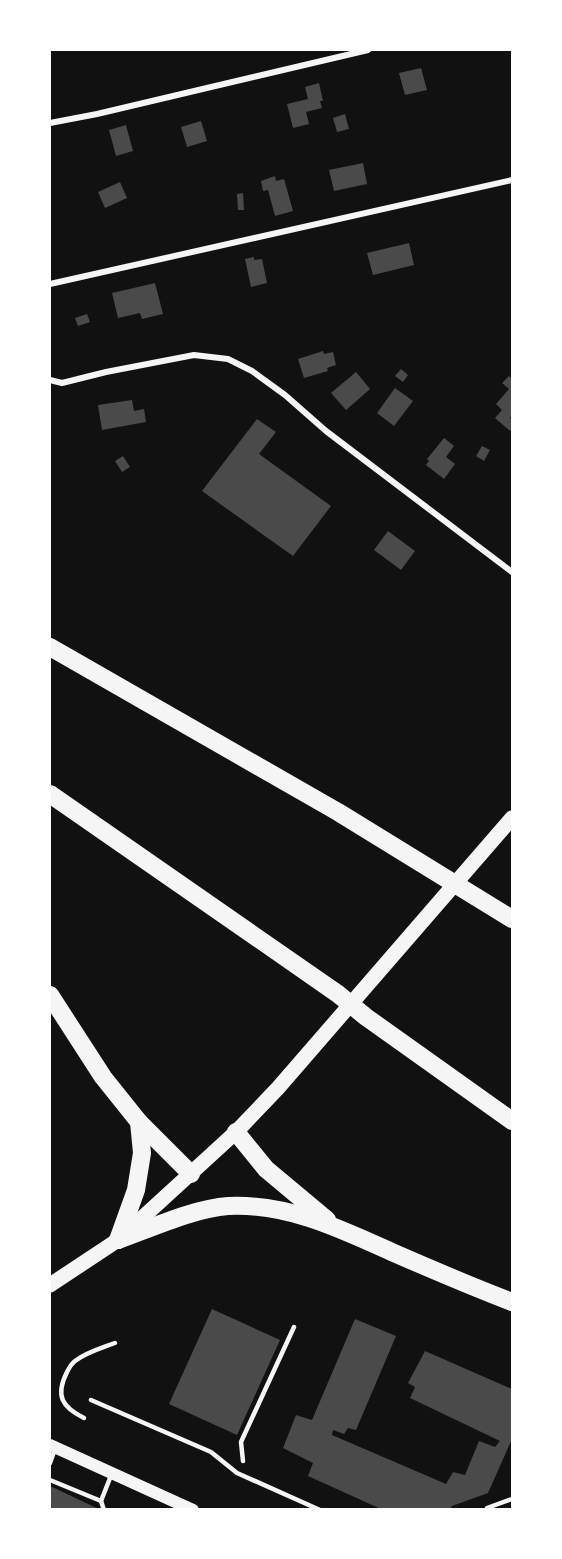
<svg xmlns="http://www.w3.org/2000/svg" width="562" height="1559" font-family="'Zilla Slab',serif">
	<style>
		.building { fill: #4a4a4a }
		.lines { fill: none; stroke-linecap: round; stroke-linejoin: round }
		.service { stroke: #f5f5f5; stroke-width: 4.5 }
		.minor { stroke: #f5f5f5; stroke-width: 6 }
		.secondary { stroke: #f5f5f5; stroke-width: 12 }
		.primary { stroke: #f5f5f5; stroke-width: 15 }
		.motorway { stroke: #f5f5f5; stroke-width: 18 }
	</style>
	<rect width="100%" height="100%" fill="#111"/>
	<g class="building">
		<path d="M 421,68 L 427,90 L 405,95 L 399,73 Z"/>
		<path d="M 319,83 L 323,101 L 320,101 L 322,108 L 306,112 L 309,124 L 293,128 L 287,104 L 308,99 L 305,87 Z"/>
		<path d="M 345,114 L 349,129 L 337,132 L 333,118 Z"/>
		<path d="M 201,121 L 207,141 L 187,147 L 181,127 Z"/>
		<path d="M 126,125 L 133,151 L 116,156 L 109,130 Z"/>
		<path d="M 363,163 L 367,184 L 334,191 L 329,170 Z"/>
		<path d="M 275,176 L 276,181 L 284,179 L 293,211 L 275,216 L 268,190 L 263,191 L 261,181 Z"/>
		<path d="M 120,182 L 127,198 L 105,208 L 98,192 Z"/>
		<path d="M 243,193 L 244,210 L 238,210 L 237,194 Z"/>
		<path d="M 409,243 L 414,265 L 373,275 L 367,253 Z"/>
		<path d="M 254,257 L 254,260 L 262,259 L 267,283 L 251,287 L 245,259 Z"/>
		<path d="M 155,283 L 163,314 L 142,319 L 140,313 L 118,318 L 112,293 Z"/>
		<path d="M 87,314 L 90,322 L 78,326 L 75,318 Z"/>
		<path d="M 323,351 L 324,354 L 333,352 L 336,365 L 327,368 L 328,371 L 304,378 L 298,359 Z"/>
		<path d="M 401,369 L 408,375 L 403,382 L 395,376 Z"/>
		<path d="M 356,372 L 370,389 L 346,410 L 331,393 Z"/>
		<path d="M 509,376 L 512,379 L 512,414 L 510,418 L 512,420 L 512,428 L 510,431 L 495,418 L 502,410 L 496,404 L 509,389 L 502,383 Z"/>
		<path d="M 395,388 L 413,401 L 394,426 L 377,413 Z"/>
		<path d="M 132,400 L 134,411 L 144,409 L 146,422 L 102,430 L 98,405 Z"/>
		<path d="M 257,419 L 276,432 L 259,454 L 331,506 L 293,556 L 202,491 Z"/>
		<path d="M 444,438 L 454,446 L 446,457 L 455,464 L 444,479 L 426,465 L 429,461 L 427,459 Z"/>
		<path d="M 482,446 L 490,450 L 484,461 L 476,456 Z"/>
		<path d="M 123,456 L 130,467 L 122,472 L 115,461 Z"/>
		<path d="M 388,531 L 415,551 L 401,570 L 374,550 Z"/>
		<path d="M 212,1309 L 280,1340 L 237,1435 L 169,1404 Z"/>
		<path d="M 355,1319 L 396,1336 L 356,1430 L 348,1428 L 344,1434 L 333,1430 L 332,1435 L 446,1484 L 453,1472 L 465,1475 L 479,1441 L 495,1447 L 500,1441 L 410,1398 L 415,1387 L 408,1383 L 425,1351 L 512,1389 L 512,1439 L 488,1493 L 452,1506 L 450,1510 L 383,1510 L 308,1476 L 313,1463 L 283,1448 L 296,1415 L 312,1420 Z"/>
		<path d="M 50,1486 L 101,1510 L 50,1510 Z"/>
	</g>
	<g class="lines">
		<g class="service">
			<path d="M 91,1400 L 211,1452 L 237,1473 L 320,1510"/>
			<path d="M 84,1418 C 62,1407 55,1396 67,1372 C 69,1368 71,1364 75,1361 C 87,1352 102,1348 115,1343"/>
			<path d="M 243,1461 L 241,1442 L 294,1327"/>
			<path d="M 50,1463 L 55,1449"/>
			<path d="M 50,1480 L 101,1501 L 112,1473"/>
			<path d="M 101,1501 L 104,1510"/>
			<path d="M 487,1510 L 487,1508 L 512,1499"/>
		</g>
		<g class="minor">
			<path d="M 50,123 L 97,114 L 368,50"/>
			<path d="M 50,284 L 512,180"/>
			<path d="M 50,380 L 62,383 L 106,372 L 194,355 L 228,359 L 252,371 L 285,395 L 326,431 L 512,572"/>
		</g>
		<path class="secondary" d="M 50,1445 L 193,1510"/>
		<path class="primary" d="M 50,1285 L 118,1240 L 236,1132 L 278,1088 L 512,818"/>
		<g class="motorway">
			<path d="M 50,647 L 338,812 L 512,919"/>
			<path d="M 50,794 L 338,994 L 366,1017 L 512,1121"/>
			<path d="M 50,995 L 103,1077 L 139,1122 L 191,1174"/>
			<path d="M 236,1132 L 266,1169 L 327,1220"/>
			<path d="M 118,1240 C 149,1229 195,1208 228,1206 C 288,1203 341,1229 394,1253 C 433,1270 473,1287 512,1302"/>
			<path d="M 118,1240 L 136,1190 L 142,1153 L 139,1122"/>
		</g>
	</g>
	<rect width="562" height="1559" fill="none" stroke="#ffffff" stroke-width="102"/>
</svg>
